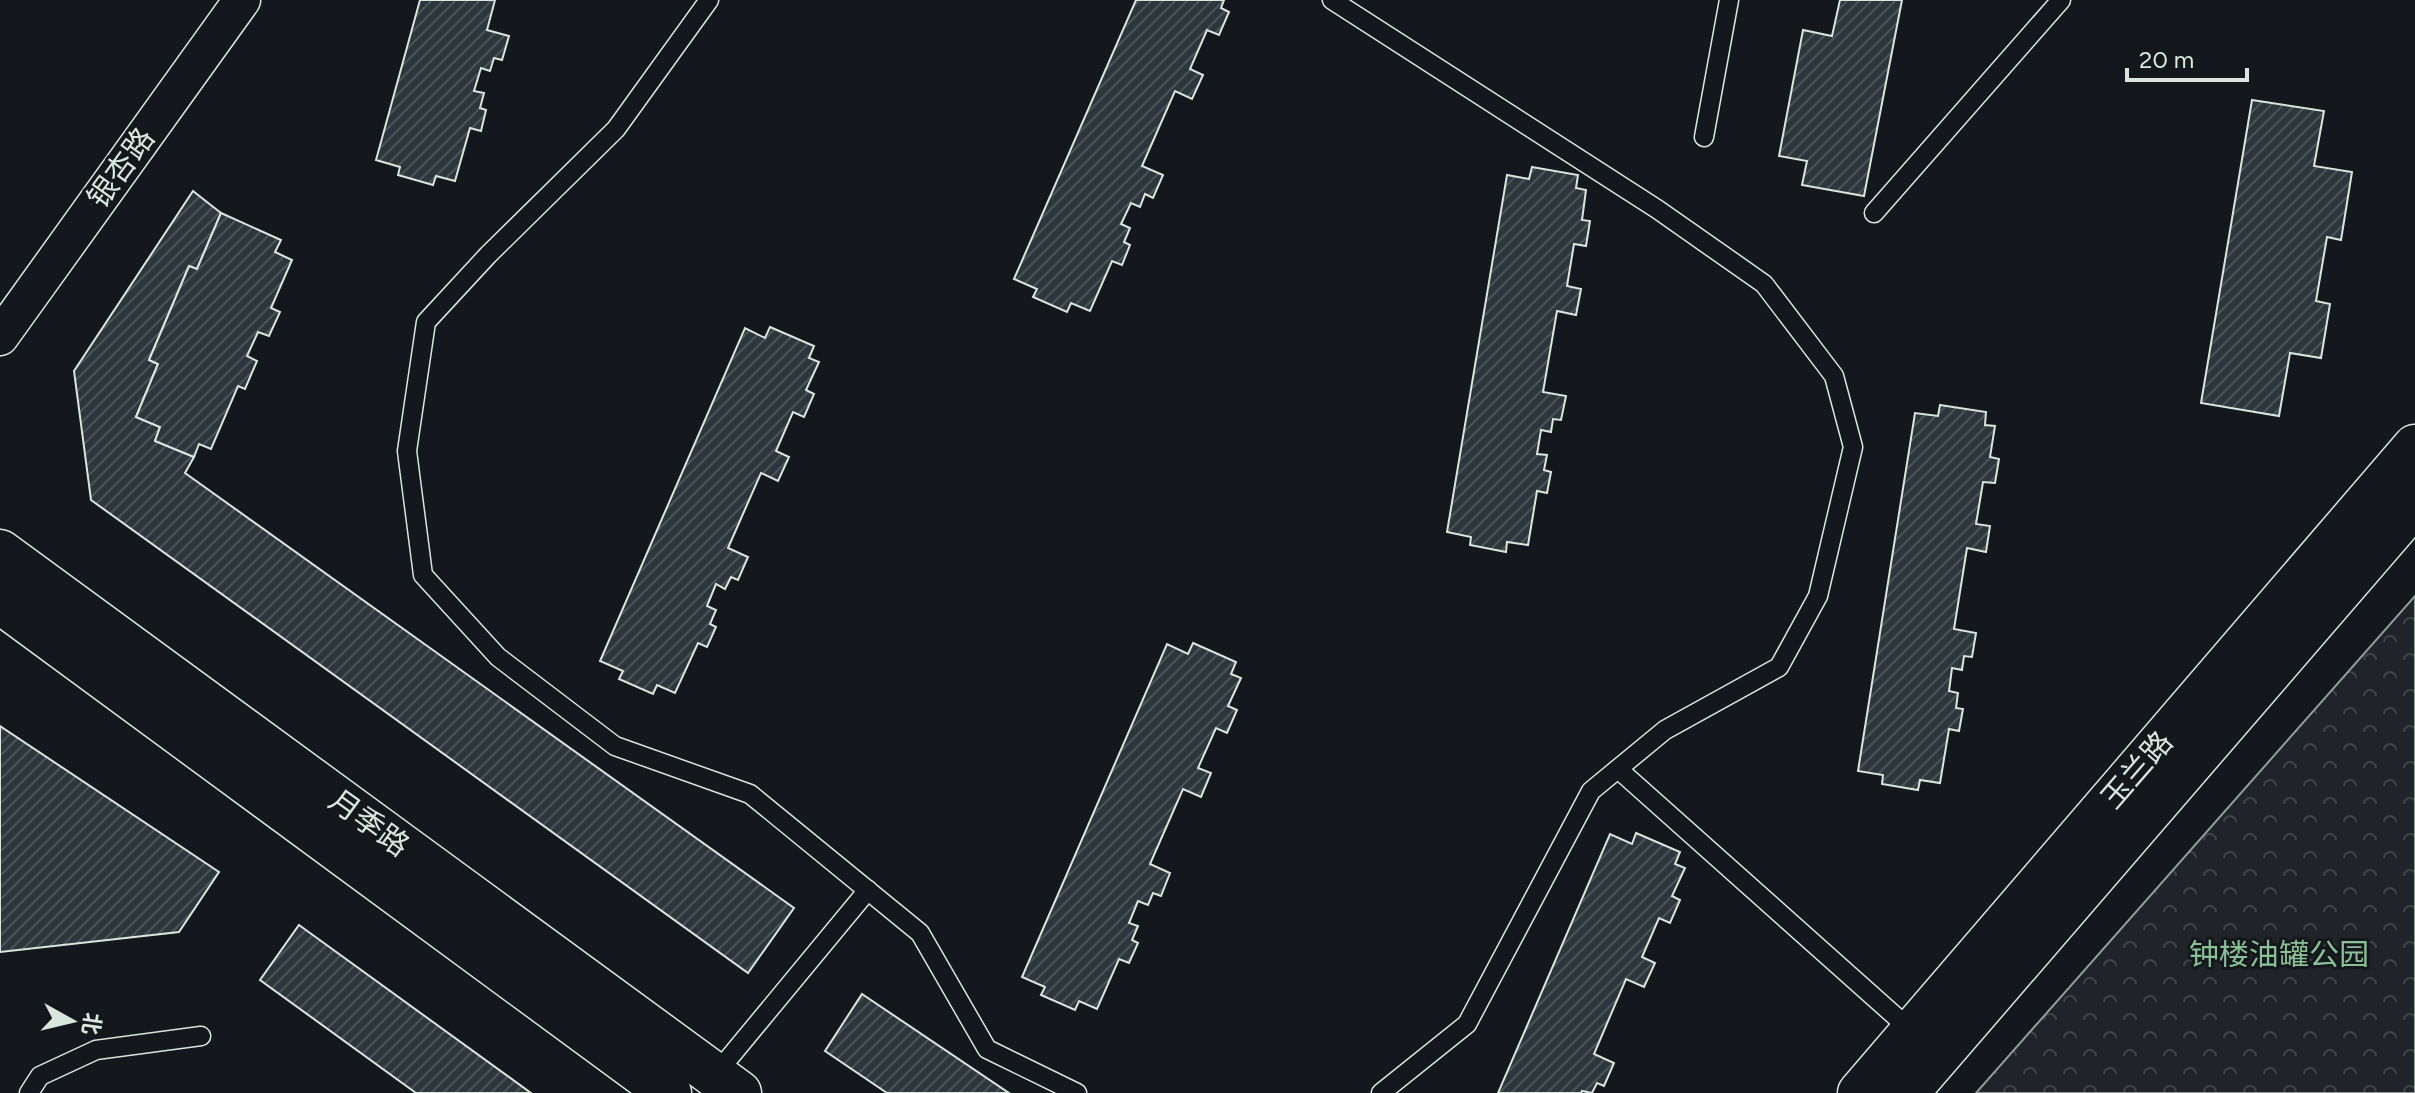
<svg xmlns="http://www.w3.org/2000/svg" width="2415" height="1093" font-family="Figtree,'Noto Sans SC',sans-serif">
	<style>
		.forest { fill: url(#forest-crowns); stroke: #939e99; stroke-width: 2 }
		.building { fill: url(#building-hatch); stroke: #d8e6dc; stroke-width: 2 }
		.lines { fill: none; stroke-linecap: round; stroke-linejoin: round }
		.service-casing { stroke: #d8e6dc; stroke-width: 21 }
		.minor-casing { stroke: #d8e6dc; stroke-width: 39 }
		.tertiary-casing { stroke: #d8e6dc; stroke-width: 47 }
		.service { stroke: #14181c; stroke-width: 18 }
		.minor { stroke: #14181c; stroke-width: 36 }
		.tertiary { stroke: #14181c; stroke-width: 44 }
		.labels { text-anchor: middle; stroke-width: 6; stroke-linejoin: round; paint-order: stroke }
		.street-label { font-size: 30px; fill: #d8e6dc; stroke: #14181c }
		.park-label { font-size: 30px; fill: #8ac095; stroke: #14181c }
	</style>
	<defs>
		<pattern id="forest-crowns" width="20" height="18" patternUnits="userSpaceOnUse" patternTransform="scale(2)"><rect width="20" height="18" fill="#202428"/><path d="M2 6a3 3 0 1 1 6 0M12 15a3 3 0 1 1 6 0" fill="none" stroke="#404447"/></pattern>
		<pattern id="building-hatch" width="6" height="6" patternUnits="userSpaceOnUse" patternTransform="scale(2)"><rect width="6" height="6" fill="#2c363c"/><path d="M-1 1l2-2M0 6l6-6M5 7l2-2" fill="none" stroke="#4a5358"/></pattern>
	</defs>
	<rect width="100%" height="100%" fill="#14181c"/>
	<path class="forest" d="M 2415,596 L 2415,1093 L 1976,1093 Z"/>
	<g class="building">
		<path d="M 420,0 L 495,0 L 487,30 L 509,36 L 502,60 L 494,58 L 490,71 L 481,68 L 474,91 L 484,93 L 480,108 L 486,110 L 481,131 L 470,128 L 455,181 L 436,176 L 433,185 L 398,175 L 400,167 L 376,160 Z"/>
		<path d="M 1136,0 L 1224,0 L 1221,8 L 1229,12 L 1219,35 L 1207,30 L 1190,69 L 1203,75 L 1192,99 L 1175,91 L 1142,166 L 1163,175 L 1153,198 L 1145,194 L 1140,207 L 1131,203 L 1121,224 L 1130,228 L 1124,242 L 1130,245 L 1122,265 L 1112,261 L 1090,311 L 1071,303 L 1067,312 L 1033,297 L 1037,289 L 1014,279 Z"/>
		<path d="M 1840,0 L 1902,0 L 1864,196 L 1802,185 L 1807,161 L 1779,156 L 1803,30 L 1832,36 Z"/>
		<path d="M 2252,100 L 2324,111 L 2314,166 L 2352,172 L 2341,240 L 2327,237 L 2316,301 L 2330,304 L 2321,358 L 2290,353 L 2279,416 L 2201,403 Z"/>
		<path d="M 1532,167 L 1578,175 L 1576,188 L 1586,190 L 1582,220 L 1590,221 L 1586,246 L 1574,244 L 1567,286 L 1581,289 L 1576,315 L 1557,311 L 1543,392 L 1566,396 L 1561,420 L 1553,419 L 1551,432 L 1541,430 L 1537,454 L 1547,455 L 1544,470 L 1551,472 L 1547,493 L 1537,491 L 1528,545 L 1507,542 L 1506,552 L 1470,545 L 1471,537 L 1447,532 L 1507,175 L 1529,179 Z"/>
		<path d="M 193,191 L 221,213 L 197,269 L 189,266 L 149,360 L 158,364 L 136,417 L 160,427 L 155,441 L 194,457 L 185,473 L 794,908 L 748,973 L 91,500 L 74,371 Z"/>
		<path d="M 221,213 L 281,240 L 275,252 L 292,260 L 271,308 L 280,312 L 269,336 L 258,332 L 247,356 L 257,361 L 245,389 L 238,386 L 211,449 L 199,444 L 194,457 L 155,441 L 160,427 L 136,417 L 158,364 L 149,360 L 189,266 L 197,269 Z"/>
		<path d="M 770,327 L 814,346 L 809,358 L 819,362 L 806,390 L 814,394 L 804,417 L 793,412 L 776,451 L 789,457 L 778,481 L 761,473 L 728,548 L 748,557 L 738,580 L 731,577 L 725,589 L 716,584 L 707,606 L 716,610 L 710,624 L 716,627 L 707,647 L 698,643 L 675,693 L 657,685 L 653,694 L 619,679 L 623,671 L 600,661 L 745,328 L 765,338 Z"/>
		<path d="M 1940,405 L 1986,412 L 1985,425 L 1995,426 L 1990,457 L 1999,459 L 1995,483 L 1983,482 L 1976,524 L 1990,526 L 1986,552 L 1967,548 L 1954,629 L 1976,633 L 1972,657 L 1964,656 L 1962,670 L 1952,668 L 1949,691 L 1958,693 L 1956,708 L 1963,709 L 1959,731 L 1949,729 L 1940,783 L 1920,780 L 1918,790 L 1882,784 L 1883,775 L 1858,771 L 1915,413 L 1938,416 Z"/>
		<path d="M 1193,643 L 1236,662 L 1231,674 L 1241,678 L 1228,706 L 1237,710 L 1227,733 L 1216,728 L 1198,768 L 1211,773 L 1201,797 L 1183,789 L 1150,864 L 1170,873 L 1161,896 L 1153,893 L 1148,905 L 1138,901 L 1129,923 L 1138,926 L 1132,940 L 1138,943 L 1129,963 L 1119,959 L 1097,1009 L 1079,1001 L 1075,1010 L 1041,995 L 1045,987 L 1022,977 L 1167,644 L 1188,654 Z"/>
		<path d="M 0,726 L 219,872 L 179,932 L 0,952 Z"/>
		<path d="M 1636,833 L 1680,852 L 1675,864 L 1685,868 L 1672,896 L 1680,900 L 1670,923 L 1659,918 L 1642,957 L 1655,963 L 1644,987 L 1626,979 L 1594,1054 L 1614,1063 L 1604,1086 L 1597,1083 L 1592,1093 L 1582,1091 L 1581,1093 L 1498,1093 L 1610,834 L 1632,844 Z"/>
		<path d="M 299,925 L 531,1093 L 416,1093 L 260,980 Z"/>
		<path d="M 862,994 L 1009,1093 L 887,1093 L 825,1051 Z"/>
	</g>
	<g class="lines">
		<defs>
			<g id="service">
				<path d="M 709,0 L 616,129 L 488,255 L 426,322 L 407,451 L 423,575 L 498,657 L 615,746 L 750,794 L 920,933 L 987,1049 L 1077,1093"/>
				<path d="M 1332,0 L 1657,209 L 1764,284 L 1834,376 L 1853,447 L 1818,596 L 1779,667 L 1665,730 L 1591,791 L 1467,1024 L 1381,1093"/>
				<path d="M 1704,137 L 1729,0"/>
				<path d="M 1874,213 L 2061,0"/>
				<path d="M 1618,769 L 1913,1032"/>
				<path d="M 715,1075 L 868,890"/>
				<path d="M 29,1093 L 40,1076 L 96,1050 L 201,1036"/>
			</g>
			<path id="minor" d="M 0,337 L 242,0"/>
			<g id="tertiary">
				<path d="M 0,552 L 739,1093"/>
				<path d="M 0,601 L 669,1093"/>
				<path d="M 1860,1093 L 2415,447"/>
				<path d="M 1906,1093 L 2415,503"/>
			</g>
		</defs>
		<use href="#service" class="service-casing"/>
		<use href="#minor" class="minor-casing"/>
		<use href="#tertiary" class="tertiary-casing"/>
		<use href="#service" class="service"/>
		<use href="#minor" class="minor"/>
		<use href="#tertiary" class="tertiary"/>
	</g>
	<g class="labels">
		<g class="street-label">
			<text transform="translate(121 168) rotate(-54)" y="10">银杏路</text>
			<text transform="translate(2137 770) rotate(-49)" y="10">玉兰路</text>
			<text transform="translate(369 823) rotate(36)" y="10">月季路</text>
		</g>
		<g class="park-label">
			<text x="2279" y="965">钟楼油罐公园</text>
		</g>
	</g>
	<g transform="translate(72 1021) rotate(98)" stroke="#14181c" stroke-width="6" paint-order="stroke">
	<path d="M0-6L14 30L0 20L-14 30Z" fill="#d8e6dc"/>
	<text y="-12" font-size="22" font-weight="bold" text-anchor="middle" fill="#d8e6dc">北</text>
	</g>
	<path d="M2127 68v12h120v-12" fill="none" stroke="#d8e6dc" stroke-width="4"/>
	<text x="2139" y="68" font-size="24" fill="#d8e6dc" stroke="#14181c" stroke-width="6" paint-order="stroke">20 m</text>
</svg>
